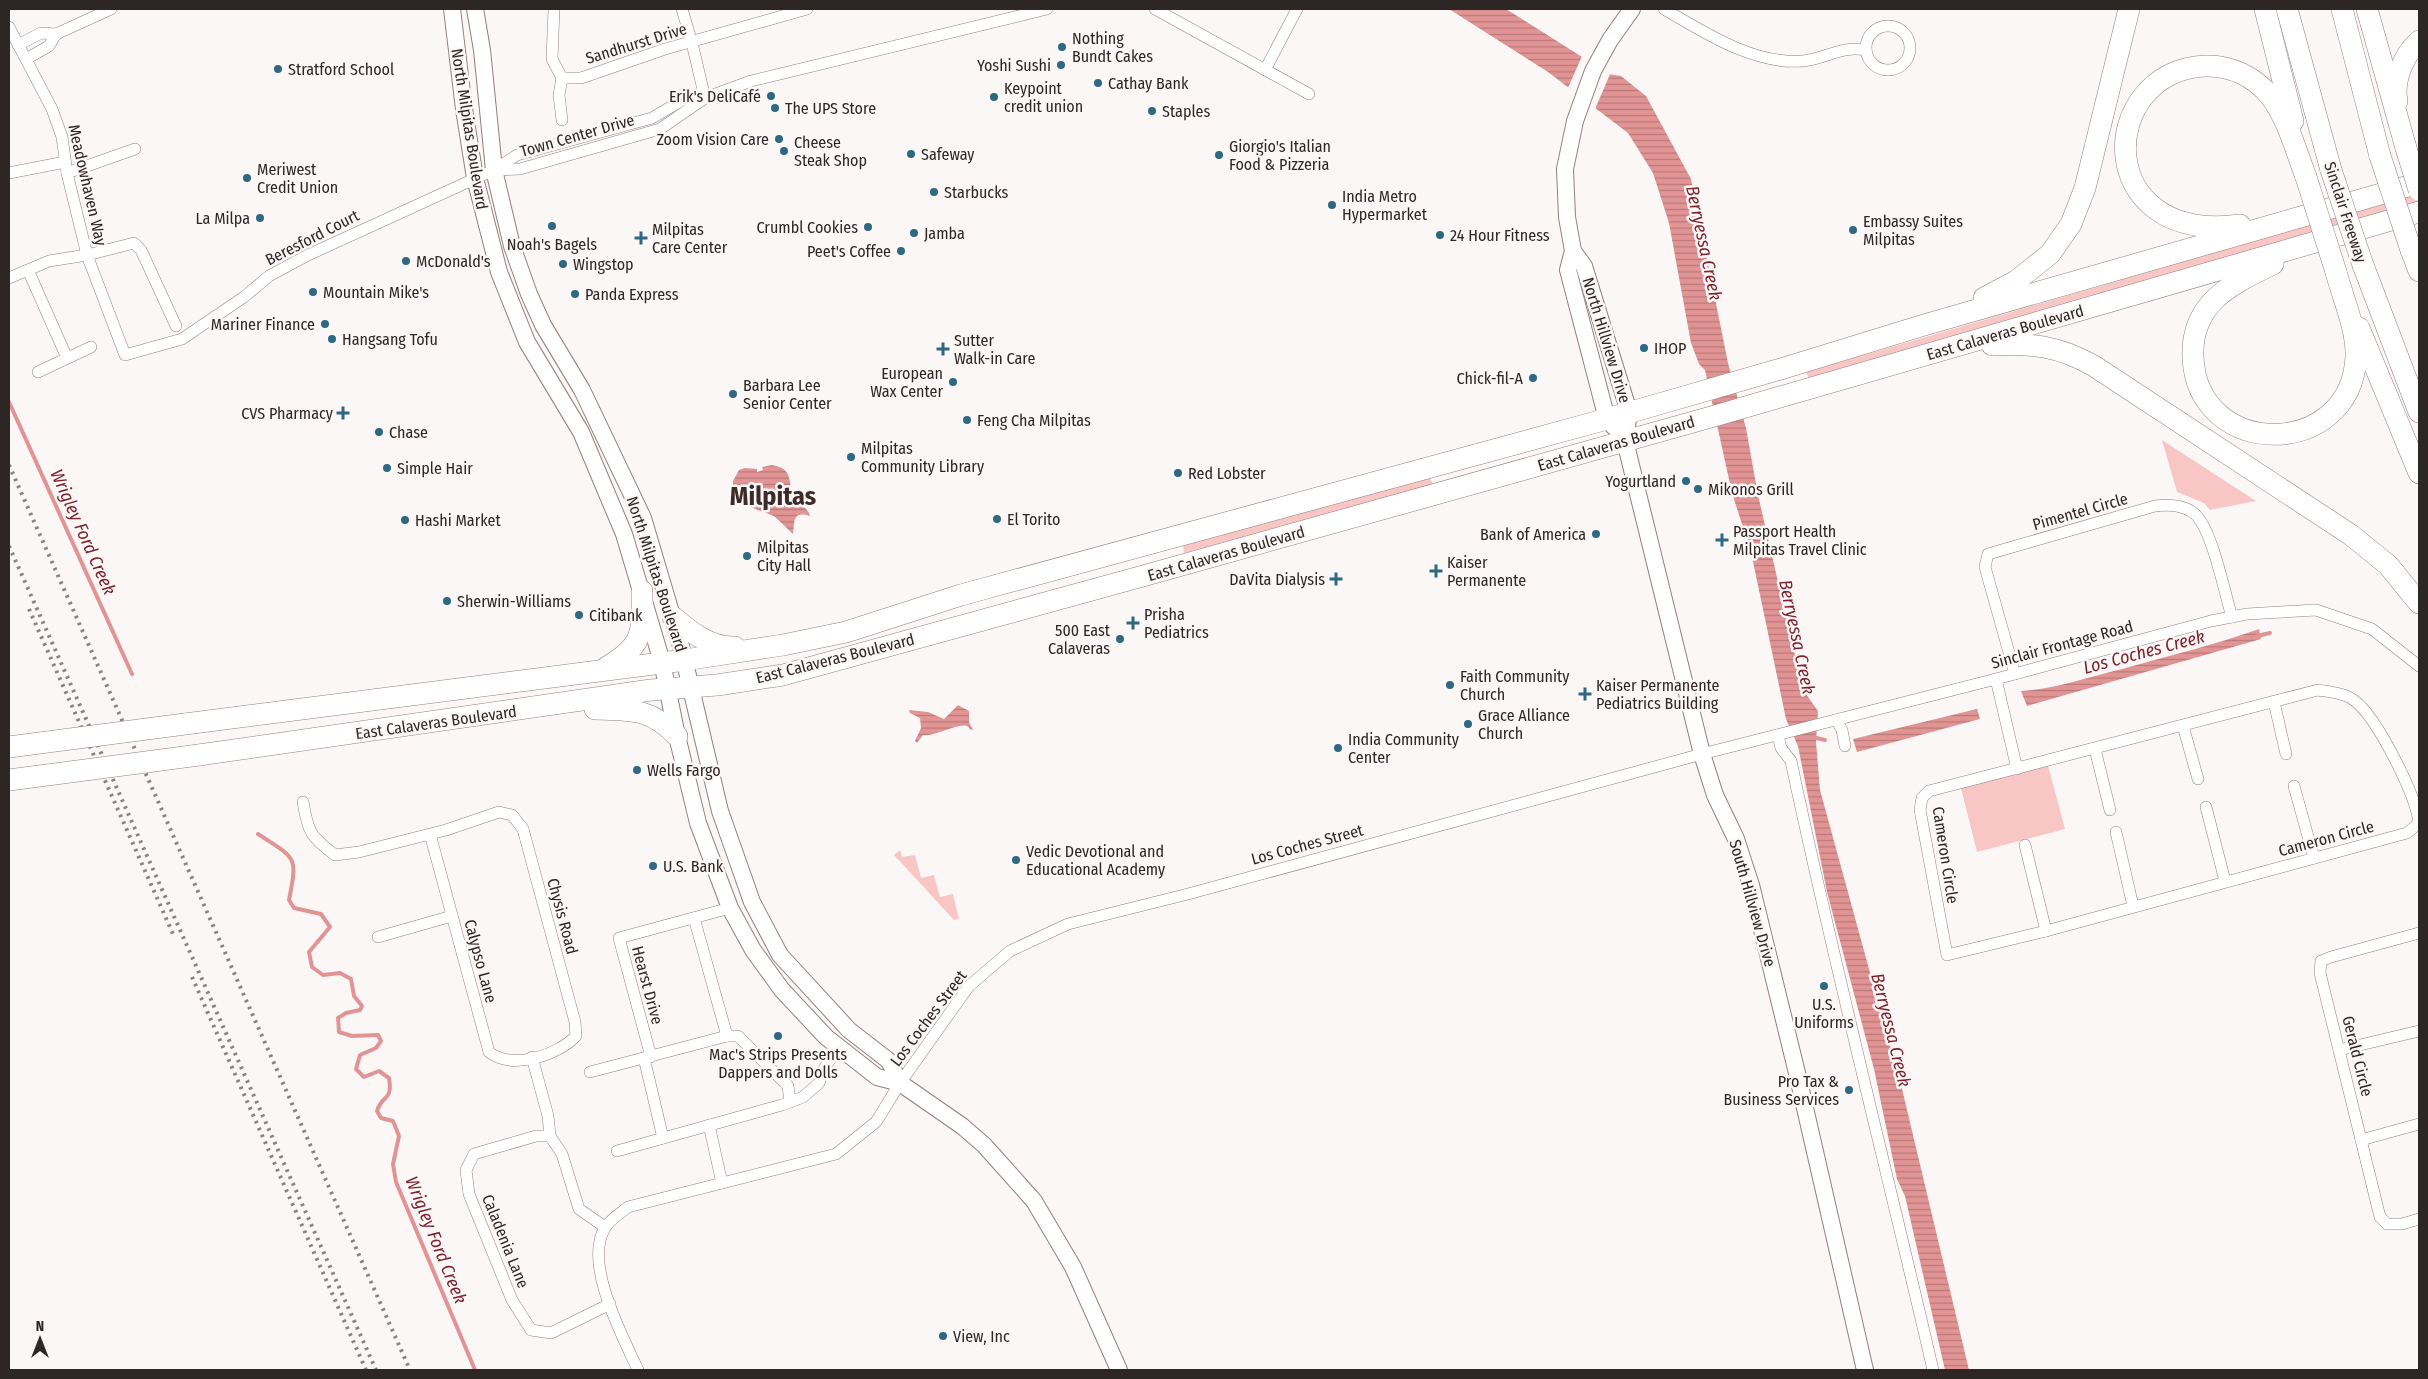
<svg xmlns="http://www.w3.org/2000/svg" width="2428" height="1379" font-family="'Fira Sans Condensed',sans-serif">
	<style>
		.green { fill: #f8c6c5 }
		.water { fill: url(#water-rules) }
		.pier { fill: #fcf7f7 }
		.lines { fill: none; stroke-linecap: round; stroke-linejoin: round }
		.stream { stroke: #e29494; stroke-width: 4 }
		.street-casing { stroke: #937f7e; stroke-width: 12 }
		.secondary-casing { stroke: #937f7e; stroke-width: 18 }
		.highway-casing { stroke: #937f7e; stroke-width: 22 }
		.street { stroke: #fff; stroke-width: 11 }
		.secondary { stroke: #fff; stroke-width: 16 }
		.highway { stroke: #fff; stroke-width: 21 }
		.rail { stroke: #888281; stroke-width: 4; stroke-dasharray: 2.5 5; stroke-linecap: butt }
		.highway-bridge-casing { stroke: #937f7e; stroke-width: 22; stroke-linecap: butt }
		.highway-bridge { stroke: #fff; stroke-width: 21 }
		.poi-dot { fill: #2e6881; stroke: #fcf7f7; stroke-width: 2 }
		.labels { text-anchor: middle; stroke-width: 5; stroke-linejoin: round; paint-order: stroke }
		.poi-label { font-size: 16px; fill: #2e2625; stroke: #fcf7f7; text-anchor: start }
		.street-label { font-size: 16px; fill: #2e2625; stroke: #fcf7f7 }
		.water-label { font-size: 18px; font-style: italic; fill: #7d222b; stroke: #fcf7f7 }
		.town-label { font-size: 26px; font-weight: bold; fill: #3c2b2b; stroke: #fcf7f7 }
	</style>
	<defs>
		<pattern id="water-rules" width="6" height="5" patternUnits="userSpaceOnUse" patternTransform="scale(1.25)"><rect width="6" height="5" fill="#e29494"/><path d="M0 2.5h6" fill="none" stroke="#b87979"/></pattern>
	</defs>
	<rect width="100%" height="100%" fill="#fcf7f7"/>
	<g class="green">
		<path d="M 2419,193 L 2419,201 L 1809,379 L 1806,372 Z"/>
		<path d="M 2162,440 L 2256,501 L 2210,510 L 2204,503 L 2177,492 Z"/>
		<path d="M 1430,477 L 1433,485 L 1184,553 L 1183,545 Z"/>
		<path d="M 2047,762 L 2065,829 L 1977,852 L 1960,784 Z"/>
		<path d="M 900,850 L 902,857 L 915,855 L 921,878 L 934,875 L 940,897 L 953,894 L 959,919 L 954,920 L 894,855 Z"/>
	</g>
	<g class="water">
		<path d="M 1449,9 L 1506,9 L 1609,74 L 1621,76 L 1646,96 L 1691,179 L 1728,363 L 1746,428 L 1758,495 L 1803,690 L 1818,711 L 1816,742 L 1820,790 L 1903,1093 L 1969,1370 L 1945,1370 L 1905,1196 L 1897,1179 L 1874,1069 L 1827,892 L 1798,746 L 1786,719 L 1751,552 L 1732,493 L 1705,370 L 1699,364 L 1691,343 L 1669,223 L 1653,173 L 1628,133 L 1548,72 Z"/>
		<path d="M 772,465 C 796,469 786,484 795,498 C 800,506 807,506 810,516 C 791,510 795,524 793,534 L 774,516 L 745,505 L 745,502 L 754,500 L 753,495 L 741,497 L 733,491 L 733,481 L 739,470 L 745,468 L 757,469 L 757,472 L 763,470 L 762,467 Z"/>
		<path d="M 2259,629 L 2261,639 L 2027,706 L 2021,691 C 2055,689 2089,677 2122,669 C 2168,656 2214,645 2259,629 Z"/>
		<path d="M 958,705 L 969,711 L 969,722 L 973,730 C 970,730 969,727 967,726 C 957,723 936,737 923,735 L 917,743 L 915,741 L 921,728 L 920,718 L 910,713 L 909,710 L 928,712 L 944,719 Z"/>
		<path d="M 1977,709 L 1980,719 L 1857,752 L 1853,739 Z"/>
	</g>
	<path class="pier" d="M 1583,54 L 1611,72 L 1595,109 L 1567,90 Z"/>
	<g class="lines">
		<g class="stream">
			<path d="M 9,402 L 132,674"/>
			<path d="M 2257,636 L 2270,633"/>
			<path d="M 1812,737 L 1825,740"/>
			<path d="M 258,834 C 296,859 298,855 289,900 L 294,908 L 321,914 L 330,927 L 309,952 L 312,967 L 323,975 L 340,973 L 351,979 L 354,996 L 362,1006 L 360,1010 L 346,1013 L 338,1018 L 339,1032 L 352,1036 L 378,1035 L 381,1041 L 376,1048 L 360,1055 L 356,1069 L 364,1077 L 379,1071 L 389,1078 C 393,1102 382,1094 377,1111 L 381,1118 L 393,1121 L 399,1136 L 393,1164 L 396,1182 L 475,1370"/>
		</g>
		<defs>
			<g id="street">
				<path d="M 554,9 L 552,59 L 562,78"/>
				<path d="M 682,9 L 692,43 L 705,98"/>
				<path d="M 1155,9 L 1309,94"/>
				<path d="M 1664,9 C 1704,32 1753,65 1803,61 C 1825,59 1842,45 1866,50"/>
				<circle cx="1888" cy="48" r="22"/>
				<path d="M 9,27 L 52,109 L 62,137 L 67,173 L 87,255 L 125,355 L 182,339 L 244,297 L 269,276 L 308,255 L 494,170 L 517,155 L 652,118 L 686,98 L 705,98"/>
				<path d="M 18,45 L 41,33 L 56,34 L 111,9"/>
				<path d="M 26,59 L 49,46 L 56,34"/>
				<path d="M 1265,70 L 1297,9"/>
				<path d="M 562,78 L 581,78 L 665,49 L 807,9"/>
				<path d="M 562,78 L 559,95 L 562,120"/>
				<path d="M 495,170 L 520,169 L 660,129 L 705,98 L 751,81 L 1047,9"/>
				<path d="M 9,173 L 65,162"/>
				<path d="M 67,173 L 135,149"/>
				<path d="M 28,270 L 67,358"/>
				<path d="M 9,278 L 49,261 L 87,255 L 134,243 L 141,250 L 176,326"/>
				<path d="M 38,372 L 91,347"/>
				<path d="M 2015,674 L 1985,567 L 1988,554 L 2155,506 C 2168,504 2186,505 2196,515 C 2213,533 2224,591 2232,617"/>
				<path d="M 1996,679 L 2017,769"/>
				<path d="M 2274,702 L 2286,754"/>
				<path d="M 1836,720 L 1842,730 L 1845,746"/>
				<path d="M 2183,726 L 2198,779"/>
				<path d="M 1778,735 L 1781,748 L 1791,761 C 1834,965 1886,1167 1933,1370"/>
				<path d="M 2095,749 L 2110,810"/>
				<path d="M 2294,786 L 2314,858"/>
				<path d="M 303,802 C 308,832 310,836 335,855 L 359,852 L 446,830 L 499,812 L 512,815 L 523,829 L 575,1022 L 576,1036 C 557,1056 512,1070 489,1052 L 430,834"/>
				<path d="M 2206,807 L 2225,881"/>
				<path d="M 2419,822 C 2415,793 2377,718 2355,701 C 2345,693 2330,692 2318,690 L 1929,791 L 1922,798 L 1920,810 L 1947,955 L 2046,931 L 2407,833 L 2419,823"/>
				<path d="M 2116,832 L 2133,906"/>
				<path d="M 2025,845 L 2046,931"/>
				<path d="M 694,918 L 727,1036"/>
				<path d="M 2419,933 L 2331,957 L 2321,961 L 2320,973 L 2380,1217 L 2387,1224 L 2402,1224 L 2419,1219"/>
				<path d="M 378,937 L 452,916"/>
				<path d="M 2339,1050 L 2419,1031"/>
				<path d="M 532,1057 L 548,1116 L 550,1136 L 562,1154 L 579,1209 L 605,1227"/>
				<path d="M 651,1057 L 619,938 L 730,908"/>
				<path d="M 644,1058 L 663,1138"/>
				<path d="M 590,1072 L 727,1036 L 738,1036 L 788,1086 L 790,1102"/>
				<path d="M 709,1125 L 722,1183"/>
				<path d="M 550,1136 L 536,1136 L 474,1154 L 466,1170 L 469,1194 L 512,1300 L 531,1330 L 551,1333 L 610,1304"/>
				<path d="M 2361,1140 L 2419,1124"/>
				<path d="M 617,1151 L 782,1105 L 803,1097 L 819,1083 L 824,1069 L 838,1047"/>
				<path d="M 638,1370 C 623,1337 583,1263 605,1228 C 609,1220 621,1213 628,1207 L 836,1154 L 876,1122 L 900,1083 L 969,986 L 1010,951 L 1068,924 L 1188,894 L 1702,754 L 1996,679 L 2211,621 L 2247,614 L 2316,610 L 2372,629 L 2419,666"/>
			</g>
			<g id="secondary">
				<path d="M 452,9 L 464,109 L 475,178 L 499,272 L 527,342 L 581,432 L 624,534 L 662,662 L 677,736 L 698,823 L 730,908 L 753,950 L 782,990 L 826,1037 L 877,1077 L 900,1083 L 962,1126 L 984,1145 L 1034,1201 L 1073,1267 L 1119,1370"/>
				<path d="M 475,9 L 482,50 L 494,170 L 512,246 L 529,294 L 543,325 L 582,390 L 643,518 L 681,646 L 720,811 L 752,902 L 780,955 L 849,1030 L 889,1061 L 900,1083"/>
				<path d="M 1573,251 L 1584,266 L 1629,412 L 1625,441 L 1702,754 L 1715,795 L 1736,839 L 1751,885 L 1797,1073 L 1865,1370"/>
				<path d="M 1614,427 L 1607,419 L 1568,270 L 1573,251 L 1567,217 L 1565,169 L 1575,121 L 1593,71 L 1610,40 L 1632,9"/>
			</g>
			<g id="highway">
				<path d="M 2265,9 L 2293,121"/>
				<path d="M 2287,9 L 2331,170"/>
				<path d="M 2342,9 L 2380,156"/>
				<path d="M 2367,9 L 2406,148"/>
				<path d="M 2397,101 C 2393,80 2403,56 2419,41"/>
				<path d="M 2240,225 C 2091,245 2096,72 2205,66 C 2231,65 2255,77 2271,97 C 2288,120 2296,151 2306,177"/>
				<path d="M 2411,250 L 2419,271"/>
				<path d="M 2273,264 C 2253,274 2232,283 2215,299 C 2199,315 2192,335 2193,357 C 2197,460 2351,460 2356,357 C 2357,329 2343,299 2336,272"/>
				<path d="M 2363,265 L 2419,412"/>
				<path d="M 1984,298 L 2016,281 L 2050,254 L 2071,224 L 2085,188 L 2129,9"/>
				<path d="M 2359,328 L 2419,473"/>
				<path d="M 1992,345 C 2032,343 2059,346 2094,366 L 2351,535 L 2388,565 L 2419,603"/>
				<path d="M 673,617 C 691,632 710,648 735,647"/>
				<path d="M 607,667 C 645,644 642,633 642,591"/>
				<path d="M 595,709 C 631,710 651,708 677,736"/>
				<path d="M 185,724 L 685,660 L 783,645 L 846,632 L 961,595 L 1607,419 L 1784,368 L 1924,325 L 2419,183"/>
				<path d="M 199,755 L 651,690 L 717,685 L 783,675 L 1143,576 L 1711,417 L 2419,212"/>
			</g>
		</defs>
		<use href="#street" class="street-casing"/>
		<use href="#secondary" class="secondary-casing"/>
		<use href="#highway" class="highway-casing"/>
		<use href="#street" class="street"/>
		<use href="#secondary" class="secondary"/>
		<use href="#highway" class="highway"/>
		<g class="rail">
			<path d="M 9,465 L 410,1370"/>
			<path d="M 9,546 L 376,1370"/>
			<path d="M 29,609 L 173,934"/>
			<path d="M 192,977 L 366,1370"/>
		</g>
		<defs>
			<g id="highway-bridge">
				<path d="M 2406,148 L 2419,190"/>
				<path d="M 2380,156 L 2411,250"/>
				<path d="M 2331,170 L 2363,265"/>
				<path d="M 2306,177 L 2336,272"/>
				<path d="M 9,747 L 185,724"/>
				<path d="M 9,780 L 199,755"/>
			</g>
		</defs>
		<use href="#highway-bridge" class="highway-bridge-casing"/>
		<use href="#highway-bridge" class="highway-bridge"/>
	</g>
	<g class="poi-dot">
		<circle cx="1062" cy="47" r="5"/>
		<circle cx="1061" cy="65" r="5"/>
		<circle cx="278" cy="69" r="5"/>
		<circle cx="1098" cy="83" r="5"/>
		<circle cx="771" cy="96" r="5"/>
		<circle cx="994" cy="97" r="5"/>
		<circle cx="775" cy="108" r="5"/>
		<circle cx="1152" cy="111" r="5"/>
		<circle cx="779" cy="139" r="5"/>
		<circle cx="784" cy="151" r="5"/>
		<circle cx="911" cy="154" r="5"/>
		<circle cx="1219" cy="155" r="5"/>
		<circle cx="247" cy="178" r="5"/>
		<circle cx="934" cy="192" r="5"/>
		<circle cx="1332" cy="205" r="5"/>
		<circle cx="260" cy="218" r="5"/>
		<circle cx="552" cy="226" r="5"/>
		<circle cx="868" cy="227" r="5"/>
		<circle cx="1853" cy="230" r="5"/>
		<circle cx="914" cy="233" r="5"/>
		<circle cx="1440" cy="235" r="5"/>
		<path d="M638.5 230.5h5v5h5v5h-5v5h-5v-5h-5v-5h5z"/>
		<circle cx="901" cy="251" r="5"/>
		<circle cx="406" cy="261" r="5"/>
		<circle cx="563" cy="264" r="5"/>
		<circle cx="313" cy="292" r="5"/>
		<circle cx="575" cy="294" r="5"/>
		<circle cx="325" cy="324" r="5"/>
		<circle cx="332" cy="339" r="5"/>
		<circle cx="1644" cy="348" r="5"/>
		<path d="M940.5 341.5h5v5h5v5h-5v5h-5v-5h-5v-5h5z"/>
		<circle cx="1533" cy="378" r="5"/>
		<circle cx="953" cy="382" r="5"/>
		<circle cx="733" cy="394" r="5"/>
		<path d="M340.5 405.5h5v5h5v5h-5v5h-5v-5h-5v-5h5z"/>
		<circle cx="967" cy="420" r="5"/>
		<circle cx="379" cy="432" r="5"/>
		<circle cx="851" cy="457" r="5"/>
		<circle cx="387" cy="468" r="5"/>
		<circle cx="1178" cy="473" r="5"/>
		<circle cx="1686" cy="481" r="5"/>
		<circle cx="1698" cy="489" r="5"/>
		<circle cx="997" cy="519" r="5"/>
		<circle cx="405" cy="520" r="5"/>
		<circle cx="1596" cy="534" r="5"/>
		<path d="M1719.5 532.5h5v5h5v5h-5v5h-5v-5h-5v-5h5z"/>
		<circle cx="747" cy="556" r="5"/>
		<path d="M1433.5 563.5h5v5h5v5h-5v5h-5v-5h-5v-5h5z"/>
		<path d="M1333.5 571.5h5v5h5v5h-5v5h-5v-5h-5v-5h5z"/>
		<circle cx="447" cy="601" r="5"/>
		<circle cx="579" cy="615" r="5"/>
		<path d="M1130.5 615.5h5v5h5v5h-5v5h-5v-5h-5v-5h5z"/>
		<circle cx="1120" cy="639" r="5"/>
		<circle cx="1450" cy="685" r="5"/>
		<path d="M1582.5 686.5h5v5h5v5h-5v5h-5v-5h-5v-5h5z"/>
		<circle cx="1468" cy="724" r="5"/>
		<circle cx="1338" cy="748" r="5"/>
		<circle cx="637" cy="770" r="5"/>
		<circle cx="1016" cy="860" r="5"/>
		<circle cx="653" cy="866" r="5"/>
		<circle cx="1824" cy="986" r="5"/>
		<circle cx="778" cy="1036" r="5"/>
		<circle cx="1849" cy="1090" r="5"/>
		<circle cx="943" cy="1336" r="5"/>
	</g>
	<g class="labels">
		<g class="poi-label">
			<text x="1072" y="44">Nothing<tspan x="1072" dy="18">Bundt Cakes</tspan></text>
			<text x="1051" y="71" text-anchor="end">Yoshi Sushi</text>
			<text x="288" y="75">Stratford School</text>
			<text x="1108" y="89">Cathay Bank</text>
			<text x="1004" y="94">Keypoint<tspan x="1004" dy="18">credit union</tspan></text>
			<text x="761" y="102" text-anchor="end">Erik's DeliCafé</text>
			<text x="785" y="114">The UPS Store</text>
			<text x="1162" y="117">Staples</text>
			<text x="769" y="145" text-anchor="end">Zoom Vision Care</text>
			<text x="794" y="148">Cheese<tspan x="794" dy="18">Steak Shop</tspan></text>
			<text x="1229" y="152">Giorgio's Italian<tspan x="1229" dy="18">Food &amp; Pizzeria</tspan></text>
			<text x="921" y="160">Safeway</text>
			<text x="257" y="175">Meriwest<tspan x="257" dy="18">Credit Union</tspan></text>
			<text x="944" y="198">Starbucks</text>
			<text x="1342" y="202">India Metro<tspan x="1342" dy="18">Hypermarket</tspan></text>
			<text x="250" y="224" text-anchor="end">La Milpa</text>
			<text x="1863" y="227">Embassy Suites<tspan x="1863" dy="18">Milpitas</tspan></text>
			<text x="858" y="233" text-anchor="end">Crumbl Cookies</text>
			<text x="652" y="235">Milpitas<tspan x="652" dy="18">Care Center</tspan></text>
			<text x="924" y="239">Jamba</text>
			<text x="1450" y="241">24 Hour Fitness</text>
			<text x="552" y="250" text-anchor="middle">Noah's Bagels</text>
			<text x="891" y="257" text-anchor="end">Peet's Coffee</text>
			<text x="416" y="267">McDonald's</text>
			<text x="573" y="270">Wingstop</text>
			<text x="323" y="298">Mountain Mike's</text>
			<text x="585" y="300">Panda Express</text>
			<text x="315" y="330" text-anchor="end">Mariner Finance</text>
			<text x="342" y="345">Hangsang Tofu</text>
			<text x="954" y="346">Sutter<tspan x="954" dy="18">Walk-in Care</tspan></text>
			<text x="1654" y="354">IHOP</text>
			<text x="943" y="379" text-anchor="end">European<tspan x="943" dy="18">Wax Center</tspan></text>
			<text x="1523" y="384" text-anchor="end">Chick-fil-A</text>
			<text x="743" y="391">Barbara Lee<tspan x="743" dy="18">Senior Center</tspan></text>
			<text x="333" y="419" text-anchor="end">CVS Pharmacy</text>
			<text x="977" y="426">Feng Cha Milpitas</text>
			<text x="389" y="438">Chase</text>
			<text x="861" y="454">Milpitas<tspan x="861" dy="18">Community Library</tspan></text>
			<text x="397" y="474">Simple Hair</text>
			<text x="1188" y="479">Red Lobster</text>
			<text x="1676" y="487" text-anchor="end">Yogurtland</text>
			<text x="1708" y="495">Mikonos Grill</text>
			<text x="1007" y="525">El Torito</text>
			<text x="415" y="526">Hashi Market</text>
			<text x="1733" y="537">Passport Health<tspan x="1733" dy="18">Milpitas Travel Clinic</tspan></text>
			<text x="1586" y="540" text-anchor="end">Bank of America</text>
			<text x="757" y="553">Milpitas<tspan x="757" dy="18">City Hall</tspan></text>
			<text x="1447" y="568">Kaiser<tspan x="1447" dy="18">Permanente</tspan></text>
			<text x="1325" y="585" text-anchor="end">DaVita Dialysis</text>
			<text x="457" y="607">Sherwin-Williams</text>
			<text x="1144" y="620">Prisha<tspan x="1144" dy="18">Pediatrics</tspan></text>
			<text x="589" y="621">Citibank</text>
			<text x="1110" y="636" text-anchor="end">500 East<tspan x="1110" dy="18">Calaveras</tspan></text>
			<text x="1460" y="682">Faith Community<tspan x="1460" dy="18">Church</tspan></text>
			<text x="1596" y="691">Kaiser Permanente<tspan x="1596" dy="18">Pediatrics Building</tspan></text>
			<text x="1478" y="721">Grace Alliance<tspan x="1478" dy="18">Church</tspan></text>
			<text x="1348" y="745">India Community<tspan x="1348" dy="18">Center</tspan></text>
			<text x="647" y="776">Wells Fargo</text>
			<text x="1026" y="857">Vedic Devotional and<tspan x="1026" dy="18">Educational Academy</tspan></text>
			<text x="663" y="872">U.S. Bank</text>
			<text x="1824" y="1010" text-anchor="middle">U.S.<tspan x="1824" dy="18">Uniforms</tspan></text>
			<text x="778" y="1060" text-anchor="middle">Mac's Strips Presents<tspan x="778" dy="18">Dappers and Dolls</tspan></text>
			<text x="1839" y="1087" text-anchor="end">Pro Tax &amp;<tspan x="1839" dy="18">Business Services</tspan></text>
			<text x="953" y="1342">View, Inc</text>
		</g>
		<g class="street-label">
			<text transform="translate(636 43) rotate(-17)" y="6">Sandhurst Drive</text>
			<text transform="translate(470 129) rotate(81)" y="6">North Milpitas Boulevard</text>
			<text transform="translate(577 135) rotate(-16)" y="6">Town Center Drive</text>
			<text transform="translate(88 185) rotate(77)" y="6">Meadowhaven Way</text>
			<text transform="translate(2346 212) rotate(72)" y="6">Sinclair Freeway</text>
			<text transform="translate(312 237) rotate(-27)" y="6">Beresford Court</text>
			<text transform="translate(2005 332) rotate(-16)" y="6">East Calaveras Boulevard</text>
			<text transform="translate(1607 340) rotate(73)" y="6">North Hillview Drive</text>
			<text transform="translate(1616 443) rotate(-16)" y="6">East Calaveras Boulevard</text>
			<text transform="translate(2080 511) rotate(-16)" y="6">Pimentel Circle</text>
			<text transform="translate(1226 553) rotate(-16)" y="6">East Calaveras Boulevard</text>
			<text transform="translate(657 574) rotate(72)" y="6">North Milpitas Boulevard</text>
			<text transform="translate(2062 644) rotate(-15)" y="6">Sinclair Frontage Road</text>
			<text transform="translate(835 658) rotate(-14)" y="6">East Calaveras Boulevard</text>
			<text transform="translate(436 722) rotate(-8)" y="6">East Calaveras Boulevard</text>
			<text transform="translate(2326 838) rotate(-15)" y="6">Cameron Circle</text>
			<text transform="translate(1307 844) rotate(-15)" y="6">Los Coches Street</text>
			<text transform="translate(1946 855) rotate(81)" y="6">Cameron Circle</text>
			<text transform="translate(1753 903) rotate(74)" y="6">South Hillview Drive</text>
			<text transform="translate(563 916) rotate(75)" y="6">Chysis Road</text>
			<text transform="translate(481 961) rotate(75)" y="6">Calypso Lane</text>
			<text transform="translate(648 985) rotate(75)" y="6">Hearst Drive</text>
			<text transform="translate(928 1018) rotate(-53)" y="6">Los Coches Street</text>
			<text transform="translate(2358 1056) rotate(76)" y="6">Gerald Circle</text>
			<text transform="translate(506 1241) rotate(68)" y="6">Caladenia Lane</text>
		</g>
		<g class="water-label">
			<text transform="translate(1704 243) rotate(78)" y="6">Berryessa Creek</text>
			<text transform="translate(83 532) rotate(66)" y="6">Wrigley Ford Creek</text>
			<text transform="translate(1797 637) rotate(78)" y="6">Berryessa Creek</text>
			<text transform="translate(2144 652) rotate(-15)" y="6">Los Coches Creek</text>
			<text transform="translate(1891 1030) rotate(76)" y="6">Berryessa Creek</text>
			<text transform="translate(436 1240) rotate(68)" y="6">Wrigley Ford Creek</text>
		</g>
		<g class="town-label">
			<text x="773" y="505">Milpitas</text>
		</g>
	</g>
	<rect width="2428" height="1379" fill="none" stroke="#2e2625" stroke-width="20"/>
	<g transform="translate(40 1339)" stroke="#fcf7f7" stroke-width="4" paint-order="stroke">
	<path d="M0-4L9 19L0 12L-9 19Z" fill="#2e2625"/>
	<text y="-8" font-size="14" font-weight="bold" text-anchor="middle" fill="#2e2625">N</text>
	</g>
</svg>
